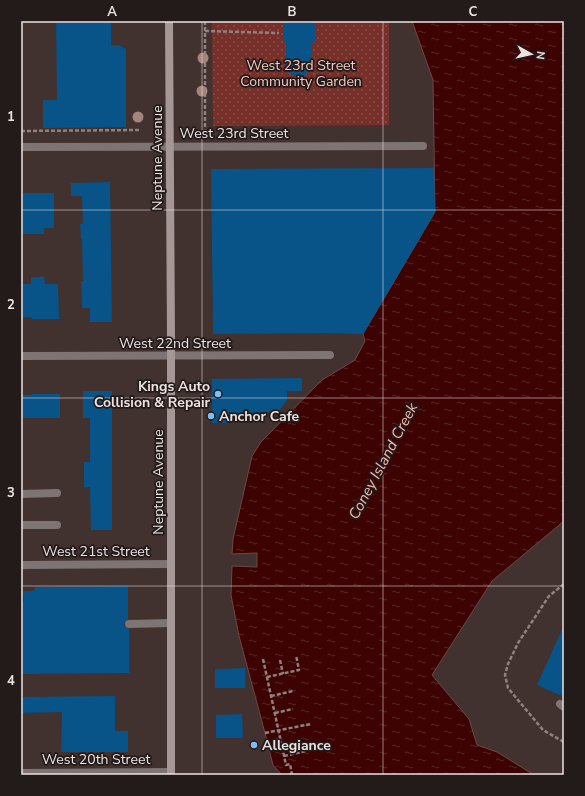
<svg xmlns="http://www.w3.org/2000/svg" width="585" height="796" font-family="'Nunito Sans',sans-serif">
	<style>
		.garden { fill: url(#garden-dots) }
		.water { fill: url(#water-ripples); stroke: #714645 }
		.building { fill: #085388 }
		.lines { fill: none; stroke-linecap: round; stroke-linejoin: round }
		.path { stroke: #8e817f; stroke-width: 2.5; stroke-dasharray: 4 2; stroke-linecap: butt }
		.lane { stroke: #7d7473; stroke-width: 8 }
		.street { stroke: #7d7473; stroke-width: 8 }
		.secondary { stroke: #a59795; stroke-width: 8 }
		.tree { fill: #a5847e }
		.grid { fill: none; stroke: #ede2e0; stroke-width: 1; stroke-opacity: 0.55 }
		.poi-dot { fill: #7dbef9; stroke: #221b1a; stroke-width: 1.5 }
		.labels { text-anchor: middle; stroke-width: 3.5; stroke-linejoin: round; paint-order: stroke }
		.park-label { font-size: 14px; fill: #f7c7bf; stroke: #221b1a }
		.street-label { font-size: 14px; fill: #ede2e0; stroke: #221b1a }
		.poi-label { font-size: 14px; font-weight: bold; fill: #ede2e0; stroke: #221b1a; text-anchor: start }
		.water-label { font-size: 15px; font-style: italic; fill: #fdb6ac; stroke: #221b1a }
		.neatline { fill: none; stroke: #ede2e0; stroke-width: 1.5 }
		.grid-label { font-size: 13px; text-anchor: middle; font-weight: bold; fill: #ede2e0 }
	</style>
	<defs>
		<pattern id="garden-dots" width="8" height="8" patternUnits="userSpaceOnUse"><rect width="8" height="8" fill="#773029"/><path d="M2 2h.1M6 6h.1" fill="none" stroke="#8b4e48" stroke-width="1.8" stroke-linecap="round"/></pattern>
		<pattern id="water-ripples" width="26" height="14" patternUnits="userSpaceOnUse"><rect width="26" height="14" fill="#3c0302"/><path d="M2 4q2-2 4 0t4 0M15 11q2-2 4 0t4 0" fill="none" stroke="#582727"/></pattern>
	</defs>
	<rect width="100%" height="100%" fill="#41312f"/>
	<path class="garden" d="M 212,21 L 389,21 L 389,125 L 213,126 Z"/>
	<path class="water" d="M 412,21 L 564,21 L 564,521 L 492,581 L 432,675 L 469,719 L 477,745 L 497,752 L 534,775 L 282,775 L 273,765 L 265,733 L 239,636 L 231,595 L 232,566 L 257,567 L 257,553 L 232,554 L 233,539 L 252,456 L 261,442 L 322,380 L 355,360 L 365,341 L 363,334 L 435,212 L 433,80 Z"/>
	<g class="building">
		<path d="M 56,21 L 111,21 L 111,45 L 119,45 L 126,49 L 126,127 L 43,128 L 43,100 L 57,100 Z"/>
		<path d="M 286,21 L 312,21 L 312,24 L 315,24 L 315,43 L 312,42 L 311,67 L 307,74 L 302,76 L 298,77 L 293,75 L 288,72 L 286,67 L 286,42 L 283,42 L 283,24 L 286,24 Z"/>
		<path d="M 434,168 L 435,212 L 363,334 L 325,333 L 213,334 L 211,169 Z"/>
		<path d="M 110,182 L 112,322 L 90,322 L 90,308 L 82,308 L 81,281 L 83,281 L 82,239 L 81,239 L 80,224 L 83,224 L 82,196 L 71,196 L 71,183 Z"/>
		<path d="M 21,193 L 54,193 L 54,228 L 44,228 L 44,234 L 21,234 Z"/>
		<path d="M 31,277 L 44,277 L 45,284 L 58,284 L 59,319 L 32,319 L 31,317 L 21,317 L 21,284 L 31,284 Z"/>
		<path d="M 302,378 L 302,391 L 287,391 L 287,400 L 278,412 L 231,413 L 231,423 L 212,423 L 212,379 Z"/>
		<path d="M 83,391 L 112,391 L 112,530 L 91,530 L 90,487 L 84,487 L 84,462 L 90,462 L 90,418 L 83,418 Z"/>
		<path d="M 32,394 L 60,394 L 60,418 L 21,418 L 21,395 L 32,395 Z"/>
		<path d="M 128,586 L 128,619 L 126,620 L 124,624 L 125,627 L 129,629 L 129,673 L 21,674 L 21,602 L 24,602 L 23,591 L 34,591 L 35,587 Z"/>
		<path d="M 564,625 L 564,697 L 537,685 Z"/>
		<path d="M 245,668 L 245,688 L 215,688 L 215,669 Z"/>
		<path d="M 115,696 L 115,731 L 128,731 L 128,752 L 61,752 L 62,712 L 21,713 L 21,697 Z"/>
		<path d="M 242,714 L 243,738 L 216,738 L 216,715 Z"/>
	</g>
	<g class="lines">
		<g class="path">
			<path d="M 205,21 L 205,135"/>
			<path d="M 205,31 L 279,33"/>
			<path d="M 21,131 L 141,130"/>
			<path d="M 564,584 L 549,596 L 518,643 L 508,664 L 505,675 L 508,688 L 543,730 L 564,742"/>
			<path d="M 263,659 L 286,765 L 290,764 L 292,775"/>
			<path d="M 280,660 L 283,674"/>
			<path d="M 267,677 L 299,670 L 296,655"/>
			<path d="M 271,696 L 293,691"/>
			<path d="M 275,713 L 293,709"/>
			<path d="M 265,733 L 311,724"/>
			<path d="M 284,756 L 306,751"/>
		</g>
		<g class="lane">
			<path d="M 21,494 L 57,493"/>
			<path d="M 21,525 L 57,525"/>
			<path d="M 129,624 L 171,623"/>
			<path d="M 560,704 L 564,707"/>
		</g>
		<g class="street">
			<path d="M 21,147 L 423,146"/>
			<path d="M 21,356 L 330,355"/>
			<path d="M 21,565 L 171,564"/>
			<path d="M 21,773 L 171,772"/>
		</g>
		<path class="secondary" d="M 169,21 L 171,339 L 171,775"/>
	</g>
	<g class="tree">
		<circle cx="203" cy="58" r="5.5"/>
		<circle cx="202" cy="91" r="5.5"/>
		<circle cx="138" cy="117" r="5.5"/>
	</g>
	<path class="grid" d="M 202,21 L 202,775M 383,21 L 383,775M 21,210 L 564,210M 21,398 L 564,398M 21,586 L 564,586"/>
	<g class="poi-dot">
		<circle cx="218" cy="394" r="4"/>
		<circle cx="211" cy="416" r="4"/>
		<circle cx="254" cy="745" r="4"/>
	</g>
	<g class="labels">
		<g class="park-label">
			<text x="301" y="70">West 23rd Street<tspan x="301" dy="16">Community Garden</tspan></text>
		</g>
		<g class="street-label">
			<text x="234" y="138">West 23rd Street</text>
			<text transform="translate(157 158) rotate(-90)" y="5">Neptune Avenue</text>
			<text x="175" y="348">West 22nd Street</text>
			<text transform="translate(158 482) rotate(-90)" y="5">Neptune Avenue</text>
			<text x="96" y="556">West 21st Street</text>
			<text x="96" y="764">West 20th Street</text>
		</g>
		<g class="poi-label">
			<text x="210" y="391" text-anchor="end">Kings Auto<tspan x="210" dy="16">Collision &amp; Repair</tspan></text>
			<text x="219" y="421">Anchor Cafe</text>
			<text x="262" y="750">Allegiance</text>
		</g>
		<g class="water-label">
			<text transform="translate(383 461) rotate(-62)" y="5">Coney Island Creek</text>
		</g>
	</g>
	<rect width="585" height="796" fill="none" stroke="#221b1a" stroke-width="44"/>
	<g transform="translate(531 54) rotate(98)" stroke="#221b1a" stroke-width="3" paint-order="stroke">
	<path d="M0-3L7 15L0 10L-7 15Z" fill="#ede2e0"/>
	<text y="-6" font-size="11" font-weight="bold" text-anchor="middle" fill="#ede2e0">N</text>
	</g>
	<rect x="22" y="22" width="541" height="752" class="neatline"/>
	<g class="grid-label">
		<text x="112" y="16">A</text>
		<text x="292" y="16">B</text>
		<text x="473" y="16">C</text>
		<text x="11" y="121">1</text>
		<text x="11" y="309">2</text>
		<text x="11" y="497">3</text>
		<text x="11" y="685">4</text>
	</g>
</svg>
